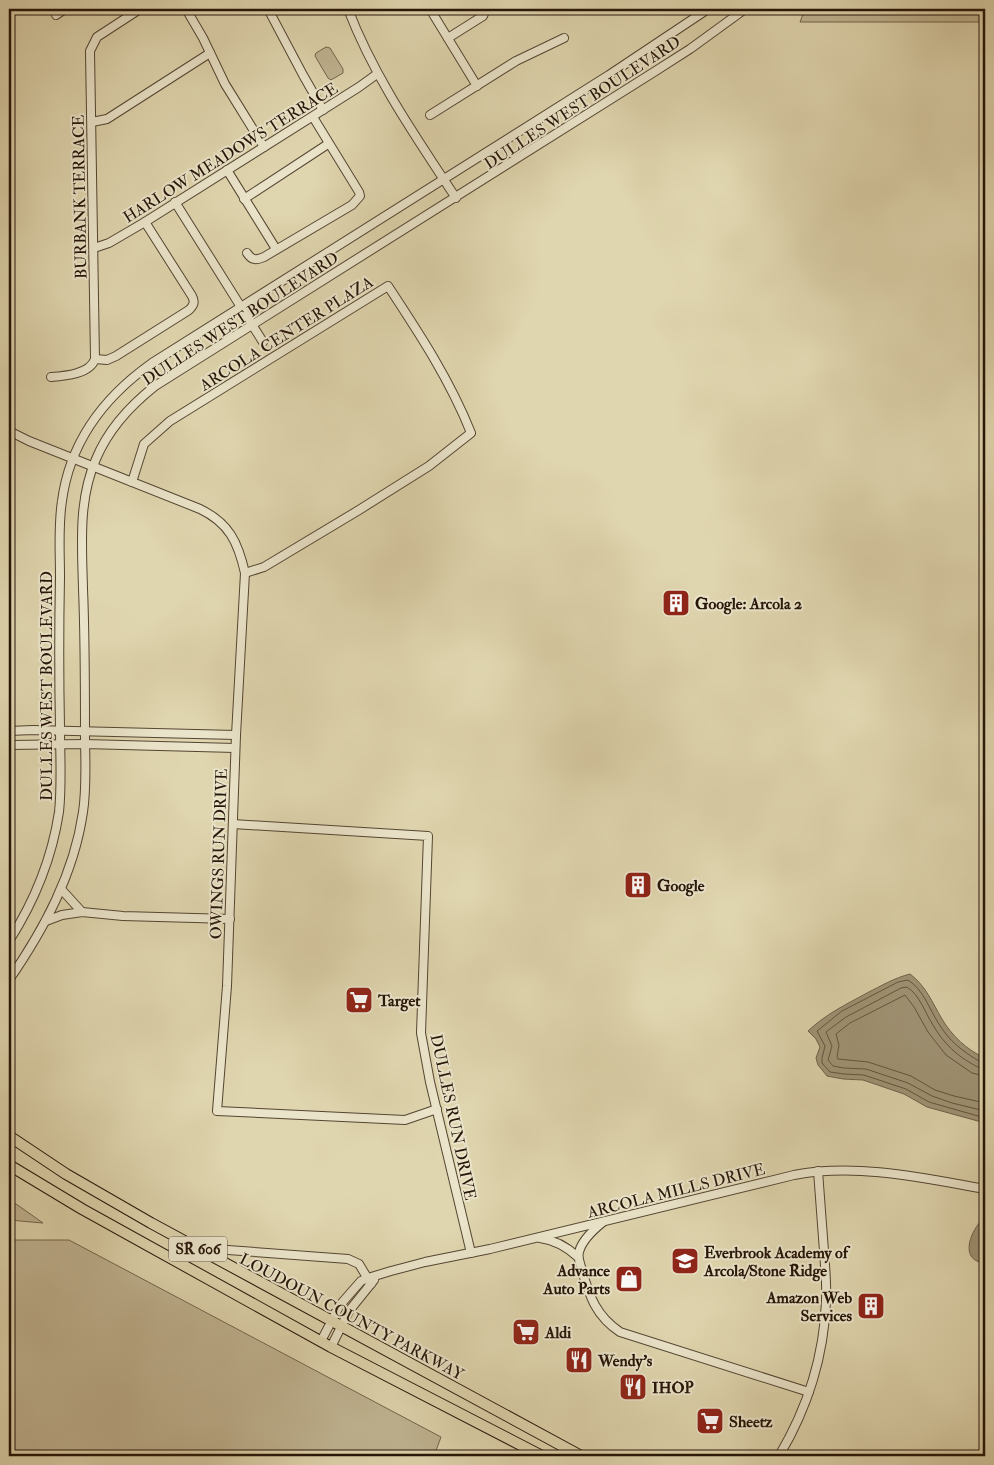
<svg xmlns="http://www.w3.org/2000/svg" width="994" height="1465" font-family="'IM FELL Double Pica',serif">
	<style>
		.green { fill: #c0b492; stroke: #73644d }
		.water { fill: #a09476; stroke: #6f614a }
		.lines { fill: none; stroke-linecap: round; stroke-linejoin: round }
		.shore { stroke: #63543f; stroke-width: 1 }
		.minor-casing { stroke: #544532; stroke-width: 10 }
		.major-casing { stroke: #261508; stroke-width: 12 }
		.minor { stroke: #eae4ca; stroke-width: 8 }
		.major { stroke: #dfd5ae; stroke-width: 10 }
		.labels { text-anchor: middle; stroke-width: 4; stroke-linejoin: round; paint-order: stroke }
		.shield { fill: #eae4ca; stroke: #615342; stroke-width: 1 }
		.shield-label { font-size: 15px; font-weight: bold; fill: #261508 }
		.street-label { font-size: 16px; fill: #261508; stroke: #eae4ca }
		.poi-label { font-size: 16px; font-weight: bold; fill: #261508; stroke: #eae4ca; text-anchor: start }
	</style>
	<rect width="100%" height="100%" fill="#dfd5ae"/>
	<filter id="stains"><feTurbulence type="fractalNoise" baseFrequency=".004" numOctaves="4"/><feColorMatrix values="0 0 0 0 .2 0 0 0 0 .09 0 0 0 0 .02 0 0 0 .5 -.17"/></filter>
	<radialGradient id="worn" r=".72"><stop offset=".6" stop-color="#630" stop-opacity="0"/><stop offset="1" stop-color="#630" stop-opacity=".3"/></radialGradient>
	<g class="green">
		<path d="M 805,9 L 985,9 L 985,22 L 800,22 Z"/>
		<path d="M 326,47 L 330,48 L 343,69 L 343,73 L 331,80 L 328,78 L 315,56 L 316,53 Z"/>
		<path d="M 9,1199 L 43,1223 L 9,1220 Z"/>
		<path d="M 9,1240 L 69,1240 L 441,1437 L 434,1456 L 9,1456 Z"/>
	</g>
	<g class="water">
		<path d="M 910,974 C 926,986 932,1002 942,1019 C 952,1036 967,1050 985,1058 L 985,1123 L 927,1107 L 904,1094 L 863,1080 L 843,1079 L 827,1076 L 818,1065 L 816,1058 L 820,1047 L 816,1039 L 808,1031 C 826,1014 845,1005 867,993 C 881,986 894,978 910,974 Z"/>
		<path d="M 981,1221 L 985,1221 L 985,1263 C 960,1261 969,1234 981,1221 Z"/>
	</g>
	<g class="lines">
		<g class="shore">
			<path d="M 985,1062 C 979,1062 974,1058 968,1054 C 955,1045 947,1037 939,1024 C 929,1009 924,990 908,980 L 898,982 L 842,1011 L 817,1031 L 825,1046 L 822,1058 L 822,1063 L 830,1072 L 844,1074 L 864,1075 L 906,1089 L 929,1102 L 985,1118"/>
			<path d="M 985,1069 C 977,1068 971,1063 964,1059 C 951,1050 941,1039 933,1025 C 925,1013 920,995 907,987 L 901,988 L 846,1017 L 826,1032 L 832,1046 L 828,1060 L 833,1066 L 844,1068 L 866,1069 L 908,1083 L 932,1096 L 952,1103 L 985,1111"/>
			<path d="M 985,1076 L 972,1073 L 946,1055 L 928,1032 L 914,1007 L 905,995 L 850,1023 L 836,1034 L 839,1045 L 837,1057 L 838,1059 L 868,1062 L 911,1076 L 935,1090 L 954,1096 L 985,1103"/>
		</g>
		<defs>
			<g id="minor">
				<path d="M 186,9 L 203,38 L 225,84 L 264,147"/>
				<path d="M 268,9 L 303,75 L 323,110"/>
				<path d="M 348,9 C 374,77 416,137 456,198"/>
				<path d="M 430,9 L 477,86"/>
				<path d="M 778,9 L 779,10"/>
				<path d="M 56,15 L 65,9"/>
				<path d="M 448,38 L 483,16 L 486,9"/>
				<path d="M 430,115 L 516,61 L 564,38"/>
				<path d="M 92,122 L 107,119 L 210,53"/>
				<path d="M 227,170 L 276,249"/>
				<path d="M 244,199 L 328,144"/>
				<path d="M 175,202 L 263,342"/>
				<path d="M 94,248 L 109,243 L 145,222 L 359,87 L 377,74"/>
				<path d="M 247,253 C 252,261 257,260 264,257 L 352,205 L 360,196 L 359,192 L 313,117"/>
				<path d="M 95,359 L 107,360 L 116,356 L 189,310 C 194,305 195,302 192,296 L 145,222"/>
				<path d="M 51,377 C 65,376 90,374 95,359 L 90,51 L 97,37 L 140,9"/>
				<path d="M 9,431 L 29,441 L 200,509 C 229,523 238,542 245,573 L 236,735 L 227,986 L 217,1111 L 405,1120 L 437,1109"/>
				<path d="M 132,482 L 144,444 L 170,421 L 388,286 C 419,333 450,380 471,433 L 429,466 L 359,510 L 264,567 L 245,573"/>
				<path d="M 9,731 L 33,730 L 236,735"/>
				<path d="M 9,745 L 85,744 L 235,748"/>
				<path d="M 233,824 L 428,836 L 421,1033 L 430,1082 L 471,1253"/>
				<path d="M 61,889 L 82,912"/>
				<path d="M 46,921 L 62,915 L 82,912 L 123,916 L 230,919"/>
				<path d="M 9,941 C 34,902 52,858 59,812 C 62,784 60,756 60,728 C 59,678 59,627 60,577 C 60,552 58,526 62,501 C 70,441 104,397 152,363 L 609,75 L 708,9"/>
				<path d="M 9,980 C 44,929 74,874 83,812 C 87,786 85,759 85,733 C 85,685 85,637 83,589 C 82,545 78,500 96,459 C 108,430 131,405 155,386 L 654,72 L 690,49 L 745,9"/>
				<path d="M 603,1222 C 593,1230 582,1240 579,1252 C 577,1258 581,1265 582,1271 C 590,1297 596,1316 620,1332 L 809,1392"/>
				<path d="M 540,1238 C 555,1240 567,1247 578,1257"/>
				<path d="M 228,1250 L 348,1259 L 359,1264 L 371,1284"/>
				<path d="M 321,1341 L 340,1305 L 361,1281 L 368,1278 L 391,1271 L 425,1262 L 490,1249 L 794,1175 C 857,1163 923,1178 985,1189"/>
				<path d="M 331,1347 L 349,1311 L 374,1280"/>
				<path d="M 779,1456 C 807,1409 824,1356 826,1301 C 827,1284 825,1268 824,1251 C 822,1224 820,1198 818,1171"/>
			</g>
			<g id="major">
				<path d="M 9,1136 L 66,1174 L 151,1223 L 581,1456"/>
				<path d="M 9,1165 L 82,1209 L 331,1347 L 542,1456"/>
			</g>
		</defs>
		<use href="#minor" class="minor-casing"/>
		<use href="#major" class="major-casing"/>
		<use href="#minor" class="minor"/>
		<use href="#major" class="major"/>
	</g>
	<defs>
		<symbol id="building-square" viewBox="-11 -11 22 22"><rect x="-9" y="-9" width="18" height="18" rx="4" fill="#8f2418" stroke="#eae4ca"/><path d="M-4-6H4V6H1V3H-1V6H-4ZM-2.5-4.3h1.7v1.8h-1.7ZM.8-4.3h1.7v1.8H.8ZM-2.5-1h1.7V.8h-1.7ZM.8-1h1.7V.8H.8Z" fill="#fff"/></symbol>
		<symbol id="supermarket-square" viewBox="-11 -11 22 22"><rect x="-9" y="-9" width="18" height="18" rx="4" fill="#8f2418" stroke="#eae4ca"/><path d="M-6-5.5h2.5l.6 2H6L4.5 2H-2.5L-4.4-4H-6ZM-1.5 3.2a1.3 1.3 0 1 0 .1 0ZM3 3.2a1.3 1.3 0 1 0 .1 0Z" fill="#fff"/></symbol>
		<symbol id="school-square" viewBox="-11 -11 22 22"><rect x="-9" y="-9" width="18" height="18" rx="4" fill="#8f2418" stroke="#eae4ca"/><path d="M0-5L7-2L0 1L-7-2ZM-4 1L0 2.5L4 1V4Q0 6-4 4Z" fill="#fff"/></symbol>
		<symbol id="shop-square" viewBox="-11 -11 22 22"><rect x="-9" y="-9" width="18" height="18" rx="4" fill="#8f2418" stroke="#eae4ca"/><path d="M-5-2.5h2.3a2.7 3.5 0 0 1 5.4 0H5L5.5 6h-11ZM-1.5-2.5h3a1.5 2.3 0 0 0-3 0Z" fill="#fff"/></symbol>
		<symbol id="restaurant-square" viewBox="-11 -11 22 22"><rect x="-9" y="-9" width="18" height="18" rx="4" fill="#8f2418" stroke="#eae4ca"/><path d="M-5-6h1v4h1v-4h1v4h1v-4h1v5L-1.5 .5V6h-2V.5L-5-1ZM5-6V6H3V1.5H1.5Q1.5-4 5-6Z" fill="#fff"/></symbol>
	</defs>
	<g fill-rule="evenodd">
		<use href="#building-square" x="660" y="587" width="32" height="32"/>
		<use href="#building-square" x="622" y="869" width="32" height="32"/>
		<use href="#supermarket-square" x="343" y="984" width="32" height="32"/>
		<use href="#school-square" x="669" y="1245" width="32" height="32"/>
		<use href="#shop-square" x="613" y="1263" width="32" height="32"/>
		<use href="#building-square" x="855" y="1290" width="32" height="32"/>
		<use href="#supermarket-square" x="510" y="1316" width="32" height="32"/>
		<use href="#restaurant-square" x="563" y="1344" width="32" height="32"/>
		<use href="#restaurant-square" x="617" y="1371" width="32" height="32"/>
		<use href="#supermarket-square" x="694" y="1405" width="32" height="32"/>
	</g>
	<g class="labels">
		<rect class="shield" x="169" y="1236.5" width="58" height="25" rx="4"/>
		<g class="shield-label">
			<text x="198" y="1254">SR 606</text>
		</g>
		<g class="street-label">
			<text transform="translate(582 102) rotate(-33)" y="6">DULLES WEST BOULEVARD</text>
			<text transform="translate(230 152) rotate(-32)" y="6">HARLOW MEADOWS TERRACE</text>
			<text transform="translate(79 197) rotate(-91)" y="6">BURBANK TERRACE</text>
			<text transform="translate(240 318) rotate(-33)" y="6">DULLES WEST BOULEVARD</text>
			<text transform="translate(286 333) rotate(-32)" y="6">ARCOLA CENTER PLAZA</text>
			<text transform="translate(46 686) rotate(-90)" y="6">DULLES WEST BOULEVARD</text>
			<text transform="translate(218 854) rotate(-88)" y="6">OWINGS RUN DRIVE</text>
			<text transform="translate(454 1117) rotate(78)" y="6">DULLES RUN DRIVE</text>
			<text transform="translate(676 1190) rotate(-14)" y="6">ARCOLA MILLS DRIVE</text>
			<text transform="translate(352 1316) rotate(28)" y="6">LOUDOUN COUNTY PARKWAY</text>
		</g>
		<g class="poi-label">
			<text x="695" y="609">Google: Arcola 2</text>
			<text x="657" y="891">Google</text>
			<text x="378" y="1006">Target</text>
			<text x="704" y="1258">Everbrook Academy of<tspan x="704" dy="18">Arcola/Stone Ridge</tspan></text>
			<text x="610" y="1276" text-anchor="end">Advance<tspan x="610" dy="18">Auto Parts</tspan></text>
			<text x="852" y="1303" text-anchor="end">Amazon Web<tspan x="852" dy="18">Services</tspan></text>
			<text x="545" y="1338">Aldi</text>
			<text x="598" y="1366">Wendy's</text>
			<text x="652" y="1393">IHOP</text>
			<text x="729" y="1427">Sheetz</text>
		</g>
	</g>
	<rect width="994" height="1465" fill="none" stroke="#dfd5ae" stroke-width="30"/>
	<rect x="10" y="10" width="974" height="1445" fill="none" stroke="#261508" stroke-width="2.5"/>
	<rect x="15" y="15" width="964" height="1435" fill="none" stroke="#261508"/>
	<rect width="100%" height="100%" filter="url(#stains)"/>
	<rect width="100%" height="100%" fill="url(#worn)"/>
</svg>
